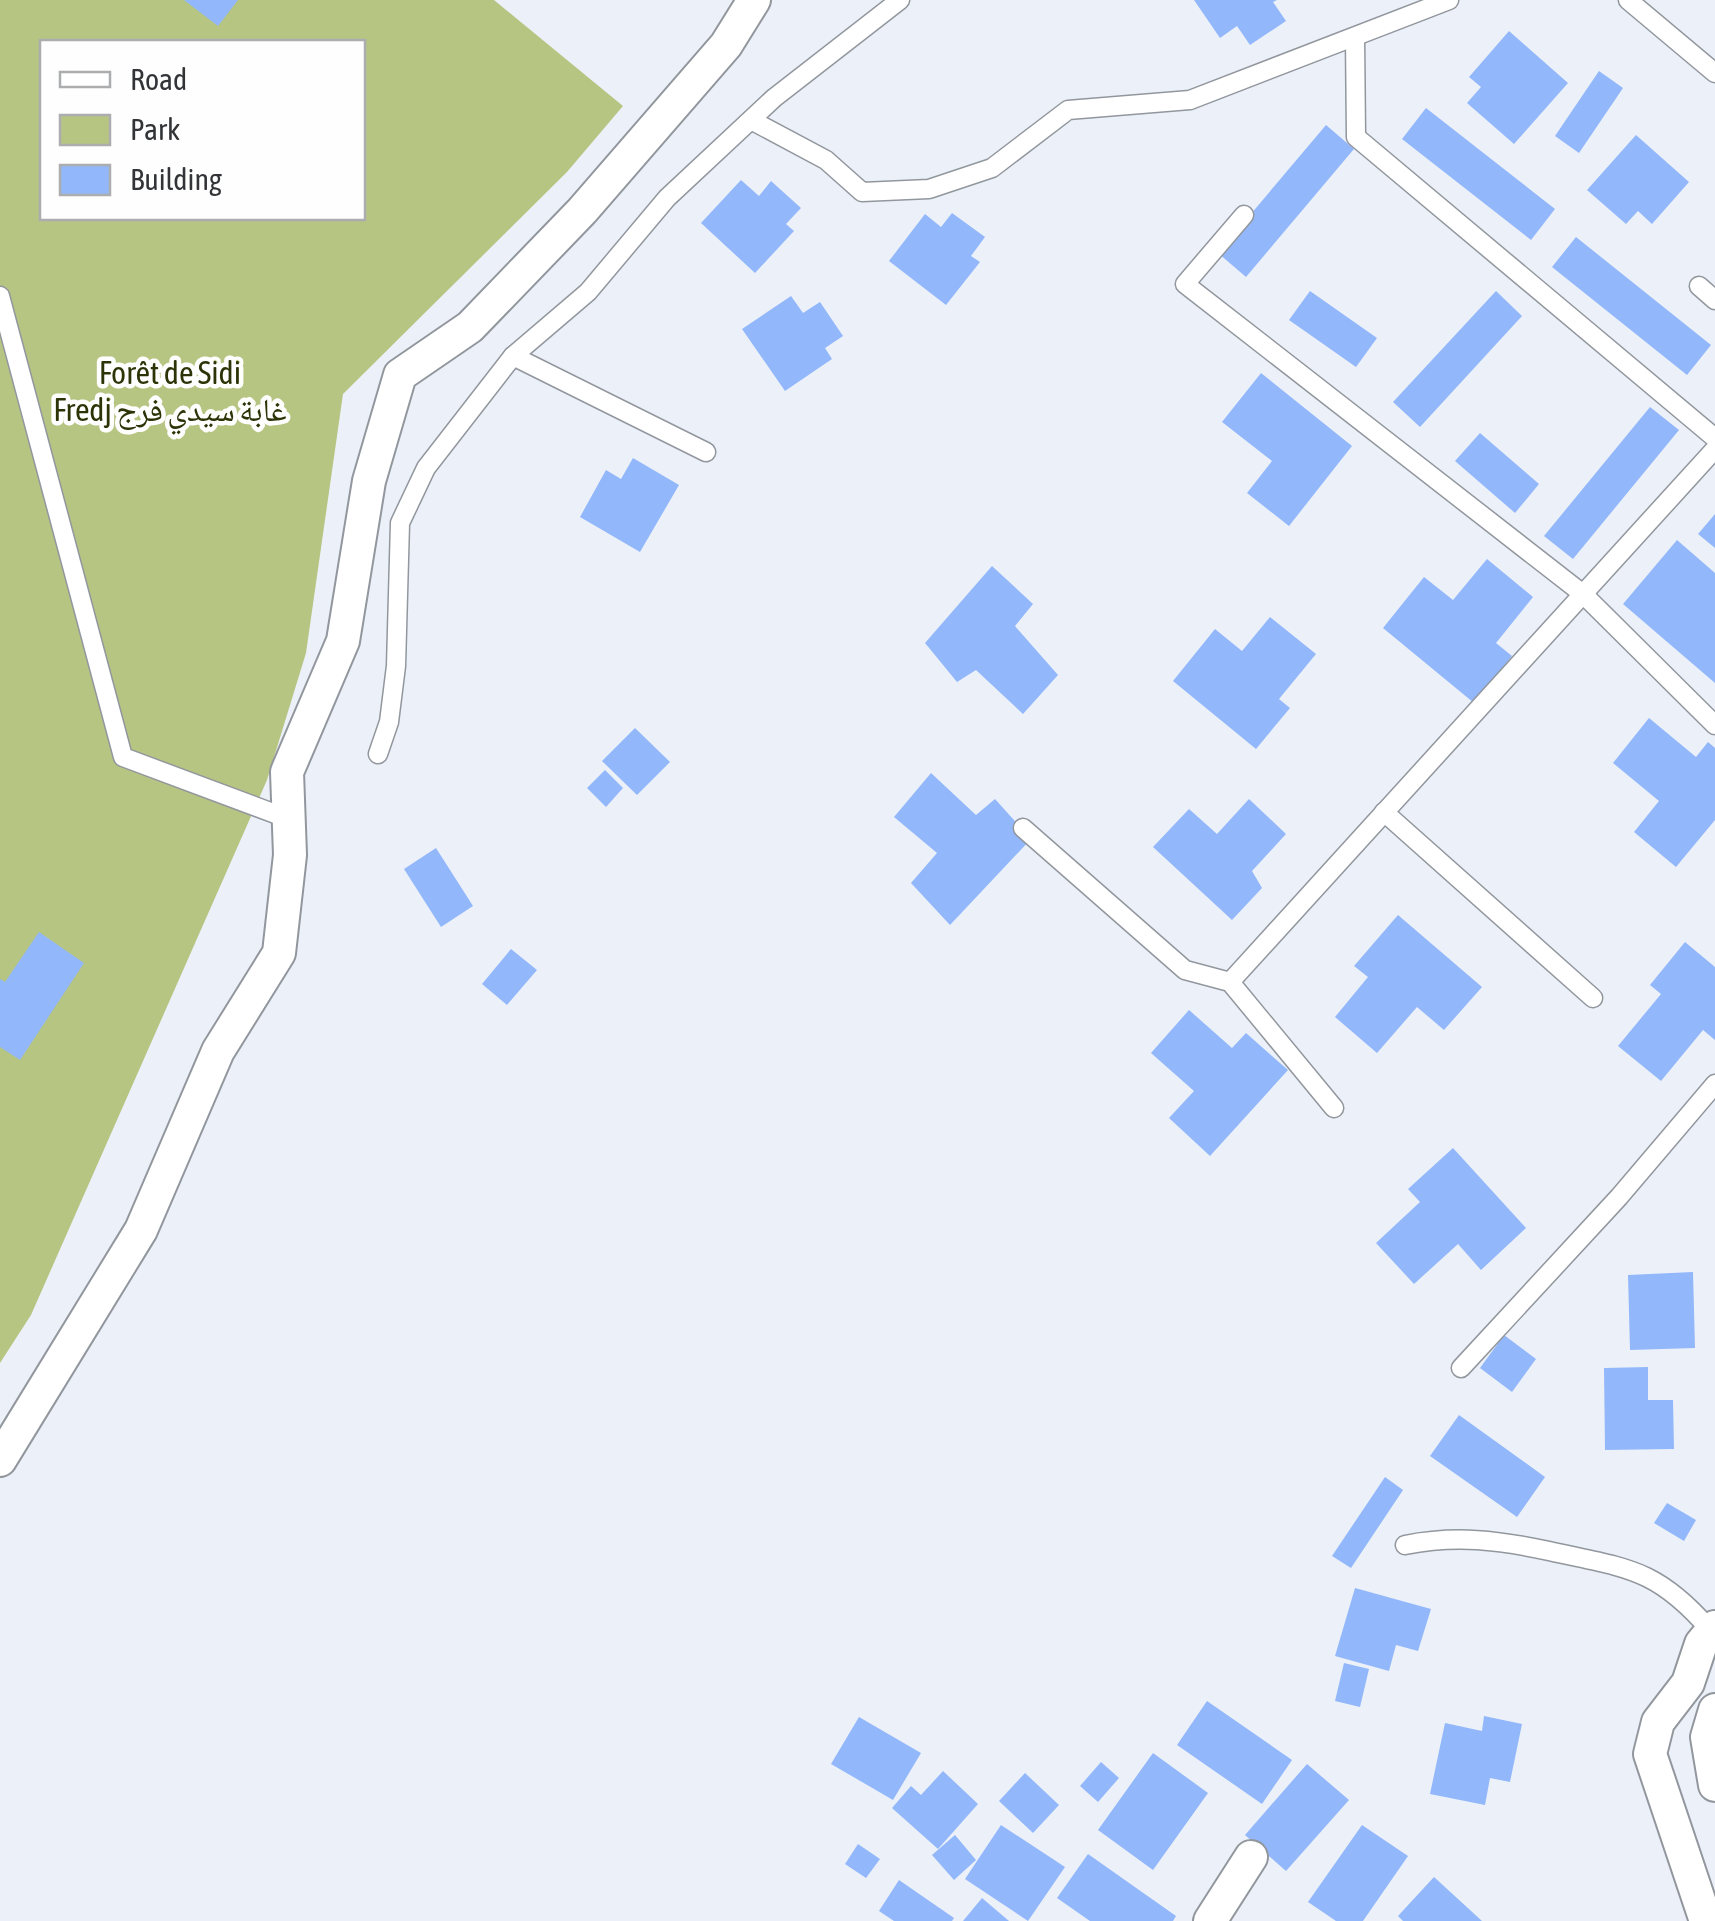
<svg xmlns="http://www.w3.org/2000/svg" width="1715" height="1921" font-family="'Asap Condensed','Noto Naskh Arabic',sans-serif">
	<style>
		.green { fill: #b7c583; fill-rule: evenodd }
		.building { fill: #92b7fa }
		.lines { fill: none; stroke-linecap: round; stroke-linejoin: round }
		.lane-casing { stroke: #92979e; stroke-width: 21 }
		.street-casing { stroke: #92979e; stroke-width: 36 }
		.lane { stroke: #fff; stroke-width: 18 }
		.street { stroke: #fff; stroke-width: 32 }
		.labels { text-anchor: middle; stroke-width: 9; stroke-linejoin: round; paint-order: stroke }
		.park-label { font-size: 32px; fill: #2c3307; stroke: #fefefe }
	</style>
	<rect width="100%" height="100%" fill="#ecf1f9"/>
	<path class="green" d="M 0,0 L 494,0 L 623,106 L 567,172 L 343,394 L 306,653 L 267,780 L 31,1315 L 0,1363 ZM 42,42 L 362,42 L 362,218 L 42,218 Z"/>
	<g class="building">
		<path d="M 184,0 L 238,0 L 218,26 Z"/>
		<path d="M 1194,0 L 1277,0 L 1273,2 L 1286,21 L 1250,45 L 1237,26 L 1220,38 Z"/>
		<path d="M 1509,31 L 1568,83 L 1514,144 L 1467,103 L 1481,87 L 1469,77 Z"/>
		<path d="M 1599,71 L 1623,88 L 1579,153 L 1555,136 Z"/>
		<path d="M 1426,108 L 1555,209 L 1531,240 L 1402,139 Z"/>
		<path d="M 1326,125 L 1354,149 L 1246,277 L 1218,253 Z"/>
		<path d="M 1636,135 L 1689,182 L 1652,224 L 1638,211 L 1626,224 L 1587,190 Z"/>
		<path d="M 741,180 L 759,196 L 771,181 L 801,208 L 786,224 L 794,231 L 755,273 L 701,223 Z"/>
		<path d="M 952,213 L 985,237 L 971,256 L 980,262 L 946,305 L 889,261 L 925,214 L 941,227 Z"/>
		<path d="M 1576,237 L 1711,345 L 1687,375 L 1552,267 Z"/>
		<path d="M 1310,291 L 1377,338 L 1356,367 L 1289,320 Z"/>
		<path d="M 1496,291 L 1522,316 L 1420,427 L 1393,402 Z"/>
		<path d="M 791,296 L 803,313 L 820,302 L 843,336 L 825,348 L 832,359 L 785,391 L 742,329 Z"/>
		<path d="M 1261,373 L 1352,446 L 1289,526 L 1247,493 L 1272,461 L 1222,422 Z"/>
		<path d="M 1650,407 L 1679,430 L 1573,559 L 1544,536 Z"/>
		<path d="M 1480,433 L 1539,484 L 1515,513 L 1455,461 Z"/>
		<path d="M 633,458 L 679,485 L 640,552 L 580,517 L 606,470 L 621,479 Z"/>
		<path d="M 1715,514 L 1715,548 L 1698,534 Z"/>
		<path d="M 1677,540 L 1715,573 L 1715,683 L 1623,604 Z"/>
		<path d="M 1487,559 L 1533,597 L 1496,643 L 1512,656 L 1474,703 L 1383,628 L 1424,577 L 1453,600 Z"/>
		<path d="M 992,566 L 1033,604 L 1015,626 L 1058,675 L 1023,714 L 976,670 L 957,682 L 925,643 Z"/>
		<path d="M 1270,617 L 1316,654 L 1279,699 L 1290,708 L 1256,749 L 1173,681 L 1215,629 L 1242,651 Z"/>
		<path d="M 1649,718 L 1696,757 L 1708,742 L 1715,748 L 1715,820 L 1676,867 L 1634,832 L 1659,801 L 1613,763 Z"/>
		<path d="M 635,728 L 670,762 L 637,795 L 602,761 Z"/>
		<path d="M 605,770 L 623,788 L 606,807 L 587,788 Z"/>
		<path d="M 931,773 L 976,815 L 995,799 L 1031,839 L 950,925 L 911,883 L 937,853 L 894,817 Z"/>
		<path d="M 1249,799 L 1286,834 L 1252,871 L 1262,888 L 1232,920 L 1153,847 L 1189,809 L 1217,834 Z"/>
		<path d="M 436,848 L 473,906 L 441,927 L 404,869 Z"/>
		<path d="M 1398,915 L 1482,987 L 1444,1030 L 1417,1007 L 1377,1053 L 1335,1017 L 1368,977 L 1354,966 Z"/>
		<path d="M 39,932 L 84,963 L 20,1060 L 0,1047 L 0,979 L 5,982 Z"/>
		<path d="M 1685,942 L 1715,967 L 1715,1040 L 1703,1030 L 1661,1081 L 1618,1046 L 1661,994 L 1650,985 Z"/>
		<path d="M 511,949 L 537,970 L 507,1005 L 482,984 Z"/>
		<path d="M 1189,1010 L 1232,1048 L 1246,1033 L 1288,1070 L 1210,1156 L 1169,1118 L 1194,1091 L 1151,1053 Z"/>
		<path d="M 1453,1148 L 1526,1228 L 1481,1270 L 1458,1244 L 1414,1284 L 1376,1243 L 1420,1202 L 1408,1189 Z"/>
		<path d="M 1693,1272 L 1695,1348 L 1630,1350 L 1628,1275 Z"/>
		<path d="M 1504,1335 L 1536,1359 L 1512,1392 L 1480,1368 Z"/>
		<path d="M 1648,1367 L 1648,1400 L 1673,1400 L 1674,1449 L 1605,1450 L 1604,1368 Z"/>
		<path d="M 1459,1415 L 1545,1477 L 1517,1517 L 1430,1456 Z"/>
		<path d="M 1385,1477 L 1403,1490 L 1351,1568 L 1332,1556 Z"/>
		<path d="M 1667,1503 L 1696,1520 L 1684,1541 L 1654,1523 Z"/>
		<path d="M 1355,1588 L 1431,1609 L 1418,1651 L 1396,1645 L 1389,1671 L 1335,1656 Z"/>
		<path d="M 1344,1663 L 1369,1669 L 1360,1707 L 1335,1701 Z"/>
		<path d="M 1207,1701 L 1292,1760 L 1262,1804 L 1177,1745 Z"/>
		<path d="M 1484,1716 L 1522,1724 L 1510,1782 L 1490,1778 L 1485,1805 L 1430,1794 L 1445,1723 L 1482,1731 Z"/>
		<path d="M 859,1717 L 921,1753 L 893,1800 L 831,1764 Z"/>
		<path d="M 1153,1753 L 1208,1793 L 1153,1870 L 1098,1830 Z"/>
		<path d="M 1101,1762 L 1119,1778 L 1098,1802 L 1080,1786 Z"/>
		<path d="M 1307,1764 L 1349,1800 L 1286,1871 L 1245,1835 Z"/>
		<path d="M 943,1771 L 978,1804 L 938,1849 L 892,1808 L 911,1786 L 921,1795 Z"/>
		<path d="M 1025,1773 L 1059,1805 L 1033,1833 L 999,1801 Z"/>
		<path d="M 1001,1825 L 1065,1867 L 1028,1921 L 965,1879 Z"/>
		<path d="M 1362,1825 L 1408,1856 L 1363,1921 L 1336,1921 L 1308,1902 Z"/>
		<path d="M 955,1835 L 976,1860 L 954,1880 L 932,1855 Z"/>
		<path d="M 858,1844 L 880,1859 L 866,1878 L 845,1864 Z"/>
		<path d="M 1088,1854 L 1176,1916 L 1173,1921 L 1090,1921 L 1057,1898 Z"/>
		<path d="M 1434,1877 L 1482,1921 L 1403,1921 L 1398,1916 Z"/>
		<path d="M 899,1880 L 954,1918 L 952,1921 L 894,1921 L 879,1911 Z"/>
		<path d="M 982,1898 L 1009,1921 L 963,1921 Z"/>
	</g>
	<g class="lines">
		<defs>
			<g id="lane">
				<path d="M 1628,0 L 1715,73"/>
				<path d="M 1355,37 L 1356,137 L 1715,438"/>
				<path d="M 751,120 L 826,160 L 862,192 L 929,189 L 992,168 L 1068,110 L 1190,100 L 1449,0"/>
				<path d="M 1244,215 L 1185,284 L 1583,594 L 1715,725"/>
				<path d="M 1699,286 L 1715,300"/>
				<path d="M 0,296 L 123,757 L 289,819"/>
				<path d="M 513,356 L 706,452"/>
				<path d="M 378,754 L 389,722 L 396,666 L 400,523 L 426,468 L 513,356 L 588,292 L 667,198 L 774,98 L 900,0"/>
				<path d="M 1384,812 L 1593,998"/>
				<path d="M 1023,828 L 1185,970 L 1230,982 L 1334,1108"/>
				<path d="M 1230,982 L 1715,449"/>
				<path d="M 1461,1368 L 1619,1197 L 1715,1084"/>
				<path d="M 1405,1545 C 1456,1535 1498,1540 1549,1551 C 1625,1568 1656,1567 1710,1630"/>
			</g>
			<g id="street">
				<path d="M 0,1460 L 141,1230 L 218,1051 L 279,953 L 290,855 L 287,772 L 343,641 L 369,481 L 400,375 L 470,327 L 582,211 L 726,45 L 754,0"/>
				<path d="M 1715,1710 L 1707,1737 L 1715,1785"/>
				<path d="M 1210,1921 L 1251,1857"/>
				<path d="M 1706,1921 L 1650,1754 L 1658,1722 L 1688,1683 L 1701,1644 L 1715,1627"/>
			</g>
		</defs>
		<use href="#lane" class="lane-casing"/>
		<use href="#street" class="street-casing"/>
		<use href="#lane" class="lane"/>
		<use href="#street" class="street"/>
	</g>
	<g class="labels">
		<g class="park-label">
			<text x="170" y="384">Forêt de Sidi<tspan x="170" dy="37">Fredj غابة سيدي فرج</tspan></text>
		</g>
	</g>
	<rect x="40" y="40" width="325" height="180" fill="#fefefe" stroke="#acadae" stroke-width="2.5"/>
	<rect x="60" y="72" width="50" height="15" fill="#ffffff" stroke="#acadae" stroke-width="2.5"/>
	<text x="130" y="90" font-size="30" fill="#323437">Road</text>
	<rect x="60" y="115" width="50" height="30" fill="#b7c583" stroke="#acadae" stroke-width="2.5"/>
	<text x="130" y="140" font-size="30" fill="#323437">Park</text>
	<rect x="60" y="165" width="50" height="30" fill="#92b7fa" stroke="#acadae" stroke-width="2.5"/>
	<text x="130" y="190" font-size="30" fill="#323437">Building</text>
</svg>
